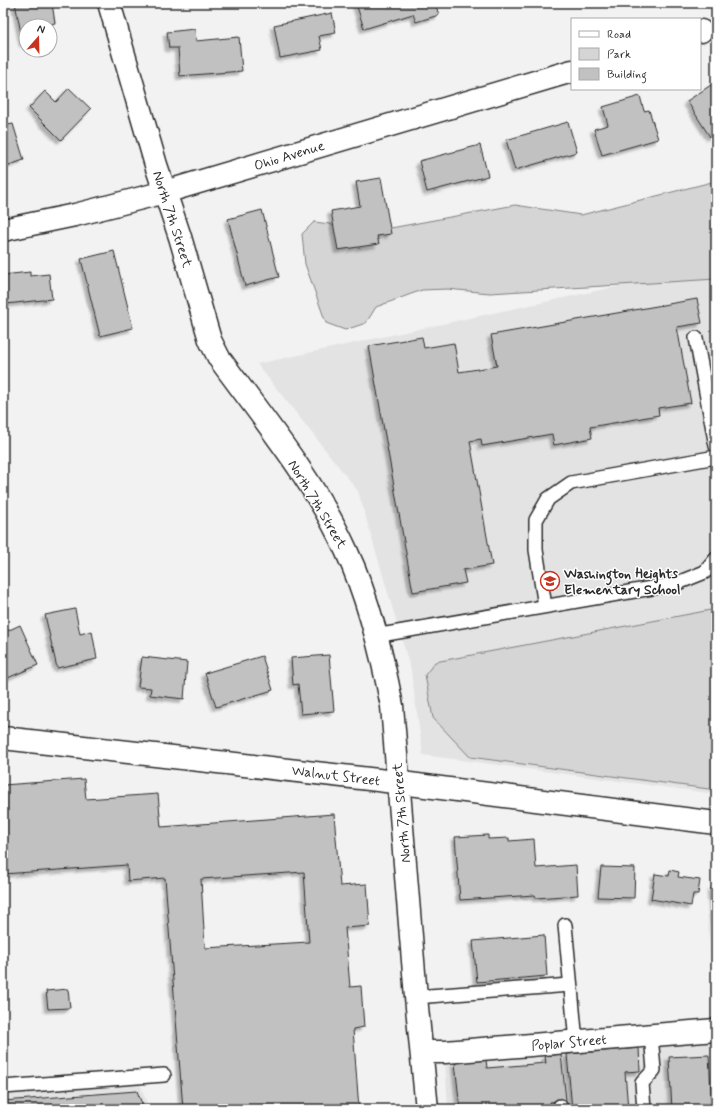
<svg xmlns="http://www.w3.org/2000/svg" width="719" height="1112" font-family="Mynerve,sans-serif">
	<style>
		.built { fill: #e3e3e3 }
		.green { fill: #d5d5d5; stroke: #808080 }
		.building { fill: #c1c1c1; stroke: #2b2b2b; fill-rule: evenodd; filter: url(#shadow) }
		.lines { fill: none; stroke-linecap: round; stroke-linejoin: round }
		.lane-casing { stroke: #2b2b2b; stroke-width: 16 }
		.street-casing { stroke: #2b2b2b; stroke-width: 25 }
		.lane { stroke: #fff; stroke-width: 13 }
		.street { stroke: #fff; stroke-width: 22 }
		.labels { text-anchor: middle; stroke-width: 3; stroke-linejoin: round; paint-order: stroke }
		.street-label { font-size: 14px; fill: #2b2b2b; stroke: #fff }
		.poi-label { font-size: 14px; font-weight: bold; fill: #2b2b2b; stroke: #fff; text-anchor: start }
	</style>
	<defs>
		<filter id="shadow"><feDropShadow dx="-3.5" dy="3.5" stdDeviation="1" flood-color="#0004"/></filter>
	</defs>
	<rect width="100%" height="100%" fill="#f2f2f2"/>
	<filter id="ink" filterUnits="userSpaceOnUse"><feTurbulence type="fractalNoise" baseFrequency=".025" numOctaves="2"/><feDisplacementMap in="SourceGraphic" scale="8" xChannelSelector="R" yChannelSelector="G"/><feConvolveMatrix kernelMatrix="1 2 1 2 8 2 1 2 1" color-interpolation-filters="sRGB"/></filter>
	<g filter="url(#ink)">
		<g class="built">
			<path d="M 716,265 L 716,794 L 423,755 L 411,671 L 358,491 L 257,364 Z"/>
			<path d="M 716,1038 L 716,1109 L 448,1109 L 445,1061 Z"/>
			<path d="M 139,1081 L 149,1109 L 3,1109 L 3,1092 Z"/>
		</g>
		<g class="green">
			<path d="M 716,181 L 716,279 L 490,293 L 447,289 L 422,290 L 376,307 L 366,323 L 345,330 L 326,323 L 305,264 L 302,234 L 314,222 L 330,224 L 350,235 L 373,235 L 391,228 L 515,205 L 581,215 Z"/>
			<path d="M 716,609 L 716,790 L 470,757 L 433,718 L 425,675 L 435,662 Z"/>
		</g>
		<g class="building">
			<path d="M 15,3 L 52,3 L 55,23 L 43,26 L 26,26 L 26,43 L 23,43 Z"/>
			<path d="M 356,3 L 435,3 L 439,15 L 416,22 L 413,14 L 364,29 Z"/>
			<path d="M 332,13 L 336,33 L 319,36 L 322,50 L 280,58 L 274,25 Z"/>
			<path d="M 195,29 L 196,41 L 239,37 L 242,71 L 180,76 L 178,48 L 169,48 L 167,32 Z"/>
			<path d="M 714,83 L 716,85 L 716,133 L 710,137 L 687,101 Z"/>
			<path d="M 69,88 L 91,109 L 61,140 L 29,108 L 45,91 L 56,102 Z"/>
			<path d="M 640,96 L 644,111 L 649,110 L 658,139 L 602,155 L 594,129 L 608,125 L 603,107 Z"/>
			<path d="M 568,122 L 577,152 L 515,170 L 506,140 Z"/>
			<path d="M 13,124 L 24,160 L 3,167 L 3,126 Z"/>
			<path d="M 480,145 L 488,176 L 427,192 L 419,161 Z"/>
			<path d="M 381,178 L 391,234 L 377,236 L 379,244 L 338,250 L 331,211 L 360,206 L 356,182 Z"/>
			<path d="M 262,210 L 279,277 L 245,286 L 228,219 Z"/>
			<path d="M 114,251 L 133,328 L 100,336 L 81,259 Z"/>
			<path d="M 30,272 L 30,276 L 49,274 L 52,299 L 6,304 L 3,275 Z"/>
			<path d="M 697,299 L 702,323 L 677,327 L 691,403 L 658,408 L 659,415 L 590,427 L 592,438 L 554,445 L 552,434 L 482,446 L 481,439 L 470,441 L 492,565 L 463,570 L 466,583 L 413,592 L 369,346 L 422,337 L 424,348 L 454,343 L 459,372 L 497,366 L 491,335 Z"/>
			<path d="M 75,609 L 80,634 L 92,631 L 97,659 L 57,668 L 45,615 Z"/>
			<path d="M 20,625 L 38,665 L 3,680 L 3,633 Z"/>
			<path d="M 329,655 L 334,711 L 301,714 L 298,684 L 293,685 L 291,658 Z"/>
			<path d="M 262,656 L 273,690 L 216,707 L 205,673 Z"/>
			<path d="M 142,657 L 187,662 L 184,699 L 150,695 L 151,688 L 138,687 Z"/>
			<path d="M 84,779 L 86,799 L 158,794 L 161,827 L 334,814 L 340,886 L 367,884 L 370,926 L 345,928 L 350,987 L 361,986 L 364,1027 L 353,1029 L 359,1109 L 183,1109 L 165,878 L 128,881 L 127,865 L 3,874 L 3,785 ZM 304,872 L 309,942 L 205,948 L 201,879 Z"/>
			<path d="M 488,835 L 488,839 L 509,838 L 509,841 L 534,839 L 536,868 L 576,865 L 578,895 L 536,898 L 535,895 L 460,900 L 455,837 Z"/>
			<path d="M 601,867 L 635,868 L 634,898 L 598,897 Z"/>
			<path d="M 670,870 L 679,872 L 678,877 L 700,880 L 698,894 L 693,894 L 691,906 L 651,899 L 655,874 L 669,876 Z"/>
			<path d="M 716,887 L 716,948 L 711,888 Z"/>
			<path d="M 544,935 L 547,976 L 477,982 L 473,941 Z"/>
			<path d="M 68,989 L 70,1008 L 48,1009 L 46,991 Z"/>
			<path d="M 639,1048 L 640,1071 L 625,1072 L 628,1109 L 572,1109 L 567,1054 Z"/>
			<path d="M 561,1054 L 566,1100 L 550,1102 L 551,1109 L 460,1109 L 455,1063 L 486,1060 L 487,1068 L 546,1063 L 545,1056 Z"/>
			<path d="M 709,1055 L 712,1109 L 672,1109 L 669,1057 Z"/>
			<path d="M 137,1091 L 144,1109 L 3,1109 L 3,1101 Z"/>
		</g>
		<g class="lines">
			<defs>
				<g id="lane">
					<path d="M 696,338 L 716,446"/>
					<path d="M 545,606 L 536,550 L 536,520 L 548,499 L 571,483 L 716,457"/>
					<path d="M 375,636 L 675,584 L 705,572 L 716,559"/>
					<path d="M 565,925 L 576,1042"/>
					<path d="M 416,997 L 570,985"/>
					<path d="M 3,1087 L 164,1075"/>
					<path d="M 560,1106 L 560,1109"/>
					<path d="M 644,1109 L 642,1083 L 654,1070 L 651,1035"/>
				</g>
				<g id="street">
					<path d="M 109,3 L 156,165 L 180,237 L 210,340 L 219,358 C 264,420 314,480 346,550 C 369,599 382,654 392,706 L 416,997 L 427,1109"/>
					<path d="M 700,31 L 701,31"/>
					<path d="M 3,230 L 75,215 L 165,192 L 572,71"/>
					<path d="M 3,738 L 378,780 L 716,823"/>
					<path d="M 423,1052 L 445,1052 L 716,1030"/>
				</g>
			</defs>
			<use href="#lane" class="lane-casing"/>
			<use href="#street" class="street-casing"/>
			<use href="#lane" class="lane"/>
			<use href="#street" class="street"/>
		</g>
	</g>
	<defs>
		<symbol id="school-ring" viewBox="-11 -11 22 22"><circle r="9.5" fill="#fff" stroke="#c8321e" stroke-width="1.5"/><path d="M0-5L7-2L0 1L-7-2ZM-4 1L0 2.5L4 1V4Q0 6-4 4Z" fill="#c8321e"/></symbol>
	</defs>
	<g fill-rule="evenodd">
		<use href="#school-ring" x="539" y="570" width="22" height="22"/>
	</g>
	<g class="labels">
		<g class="street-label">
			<text transform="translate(289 155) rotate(-17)" y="5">Ohio Avenue</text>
			<text transform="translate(173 219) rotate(72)" y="5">North 7th Street</text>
			<text transform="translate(318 504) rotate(59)" y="5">North 7th Street</text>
			<text transform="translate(336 775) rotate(7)" y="5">Walnut Street</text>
			<text transform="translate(401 813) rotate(-95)" y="5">North 7th Street</text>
			<text transform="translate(569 1042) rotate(-5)" y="5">Poplar Street</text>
		</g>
		<g class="poi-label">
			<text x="564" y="578">Washington Heights<tspan x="564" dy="16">Elementary School</tspan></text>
		</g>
	</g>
	<rect width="719" height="1112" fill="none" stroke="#fff" stroke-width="16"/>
	<rect x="8" y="8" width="703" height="1096" fill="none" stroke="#2b2b2b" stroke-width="1.5" filter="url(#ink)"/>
	<rect x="571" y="18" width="130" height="72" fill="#ffffff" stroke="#aaaaaa"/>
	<rect x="579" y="31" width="20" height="6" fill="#ffffff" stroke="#aaaaaa"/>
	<text x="607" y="38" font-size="12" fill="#2b2b2b">Road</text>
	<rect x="579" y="48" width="20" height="12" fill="#d5d5d5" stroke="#aaaaaa"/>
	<text x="607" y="58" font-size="12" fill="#2b2b2b">Park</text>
	<rect x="579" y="68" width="20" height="12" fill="#c1c1c1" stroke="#aaaaaa"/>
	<text x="607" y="78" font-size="12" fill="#2b2b2b">Building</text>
	<g transform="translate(38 38) rotate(20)"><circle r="19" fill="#ffffff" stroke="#aaaaaa"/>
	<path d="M0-3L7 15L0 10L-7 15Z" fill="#c8321e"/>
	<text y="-6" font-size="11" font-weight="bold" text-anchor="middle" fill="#2b2b2b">N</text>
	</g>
</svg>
